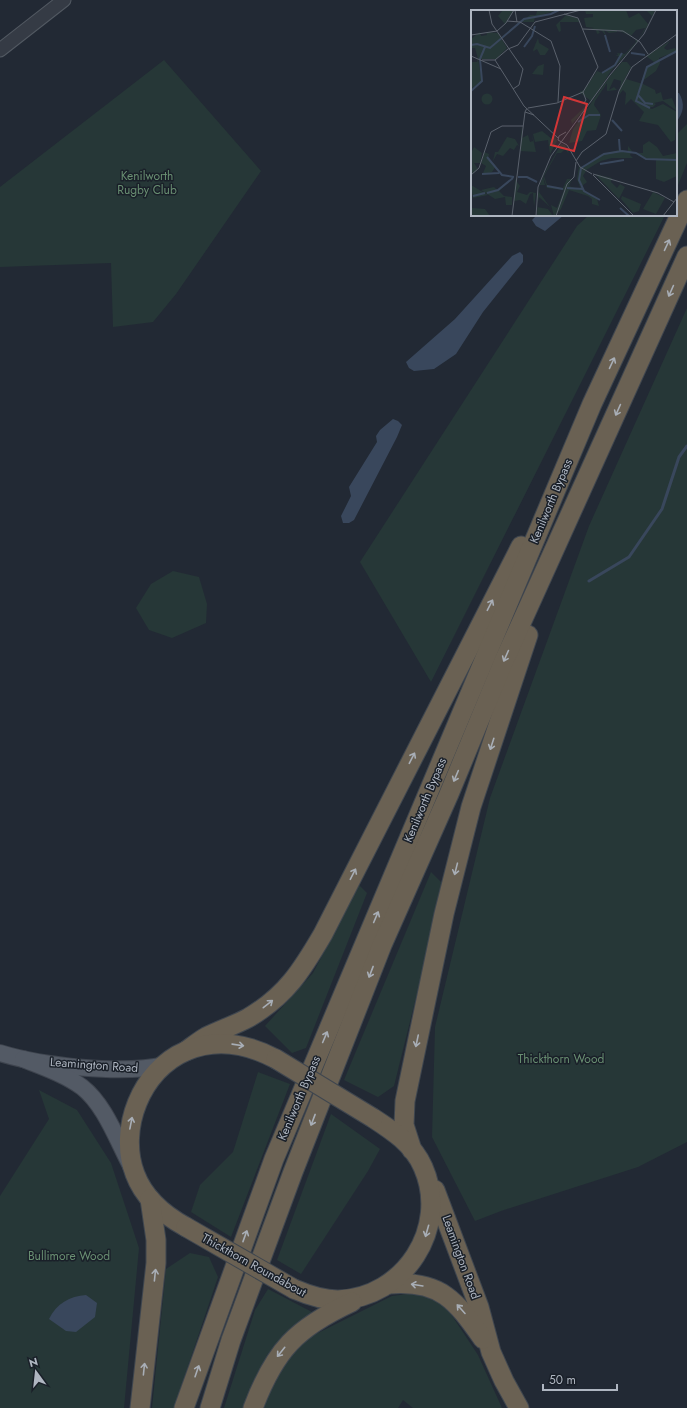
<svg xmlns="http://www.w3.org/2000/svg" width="687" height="1408" font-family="Jost,sans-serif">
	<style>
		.green { fill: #263737 }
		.water { fill: #39475c }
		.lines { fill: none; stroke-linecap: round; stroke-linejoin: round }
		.stream { stroke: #39475c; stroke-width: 3 }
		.minor-casing { stroke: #525962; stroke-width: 15 }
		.major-casing { stroke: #3e444e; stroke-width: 18 }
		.highway-casing { stroke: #3f464f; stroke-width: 21 }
		.minor { stroke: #353b45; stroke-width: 13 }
		.major { stroke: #535a65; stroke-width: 16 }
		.highway { stroke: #6a6153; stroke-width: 19 }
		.highway-bridge-casing { stroke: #3f464f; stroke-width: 21; stroke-linecap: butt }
		.highway-bridge { stroke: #6a6153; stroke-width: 19 }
		.oneway { stroke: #a8aeb6 }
		.labels { text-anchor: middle; stroke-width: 3; stroke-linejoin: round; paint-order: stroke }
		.park-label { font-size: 12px; fill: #698f72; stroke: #1a2029 }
		.street-label { font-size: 12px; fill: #afb6c1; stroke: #1a2029 }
		.inset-river { fill: none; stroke: #39475c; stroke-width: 2 }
		.inset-road { fill: none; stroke: #5a616c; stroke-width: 1 }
		.view { fill: #d23637; fill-opacity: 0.15; stroke: #d23637; stroke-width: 2 }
		.inset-edge { fill: none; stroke: #afb6c1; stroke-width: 2 }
	</style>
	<rect width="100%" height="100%" fill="#222934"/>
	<g class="green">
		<path d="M 164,60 L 261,171 L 176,294 L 153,322 L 113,327 L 111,263 L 0,267 L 0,187 Z"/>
		<path d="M 687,124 L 687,163 L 676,190 L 676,135 Z"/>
		<path d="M 589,215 L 665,215 L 431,682 L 360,562 L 577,226 Z"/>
		<path d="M 687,308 L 687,1142 L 638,1167 L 501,1211 L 475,1221 L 432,1137 L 435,1027 L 490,798 L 589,526 Z"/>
		<path d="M 173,571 L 199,577 L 207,604 L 206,623 L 172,638 L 149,630 L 136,608 L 151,584 Z"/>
		<path d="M 431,872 L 444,885 L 394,1086 L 378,1097 L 344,1080 Z"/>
		<path d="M 359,885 L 367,893 L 306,1048 L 292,1053 L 265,1026 L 313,973 Z"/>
		<path d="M 258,1072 L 290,1084 L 231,1237 L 191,1212 L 200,1185 L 233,1152 Z"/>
		<path d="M 39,1090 L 77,1110 L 111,1163 L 139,1248 L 124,1408 L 0,1408 L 0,1196 L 49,1119 Z"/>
		<path d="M 331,1114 L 380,1149 L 368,1171 L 301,1274 L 277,1260 Z"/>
		<path d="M 190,1253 L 209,1257 L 218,1277 L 174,1408 L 152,1408 L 166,1269 Z"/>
		<path d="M 268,1289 L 312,1312 L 267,1355 L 245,1408 L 224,1408 L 255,1310 Z"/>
		<path d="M 422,1292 L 443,1302 L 478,1355 L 502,1408 L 413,1408 L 403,1400 L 398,1408 L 264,1408 L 277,1373 L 306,1339 L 392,1296 Z"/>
	</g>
	<g class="water">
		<path d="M 676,93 L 679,93 C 685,103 684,113 676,122 Z"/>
		<path d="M 537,215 L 564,215 L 545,231 L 536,226 L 532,220 Z"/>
		<path d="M 520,252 L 523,255 L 523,262 L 483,312 L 456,354 L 434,369 L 414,371 L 409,368 L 406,362 L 455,319 L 512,256 Z"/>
		<path d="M 393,419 L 398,421 L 402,425 L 397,437 L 354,520 L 349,523 L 343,523 L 341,516 L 351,496 L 349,487 L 377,442 L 376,436 L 380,430 Z"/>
		<path d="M 86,1295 L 97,1303 L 95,1317 L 76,1332 L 66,1331 L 49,1319 C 56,1304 70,1296 86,1295 Z"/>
	</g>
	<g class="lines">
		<path class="stream" d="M 589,581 L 629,557 L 662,509 L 679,457 L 687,446"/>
		<defs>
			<path id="minor" d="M 0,50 L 64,0"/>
			<g id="major">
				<path d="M 0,1053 C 42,1066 122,1075 165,1065"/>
				<path d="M 23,1059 C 43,1067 64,1074 82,1087 C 105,1105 117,1140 131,1166"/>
			</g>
			<g id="highway">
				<path d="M 186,1051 C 193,1046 199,1041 206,1037 C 220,1030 235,1025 248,1018 C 286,996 302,970 323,934 L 521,546"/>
				<path d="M 412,1150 L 404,1125 L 405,1101 L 444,914 L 471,807 L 528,635"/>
				<path d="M 435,1190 L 479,1307 L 491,1352 L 504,1381 L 519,1408"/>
				<path d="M 186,1227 C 164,1215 144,1198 135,1174 C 118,1129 141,1070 186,1051 C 216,1038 248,1044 276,1059"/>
				<path d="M 390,1284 C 441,1280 456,1301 483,1339"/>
				<path d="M 294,1289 C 308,1295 323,1300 338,1300 C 404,1298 450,1228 423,1167 C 413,1144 393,1131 373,1118"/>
				<path d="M 140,1408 L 156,1263 L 156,1240 L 150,1199"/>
				<path d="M 184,1408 L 274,1159 L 592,404 L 687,200"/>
				<path d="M 210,1408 L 231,1340 L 293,1172 L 382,945 L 449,794 L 503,663 L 687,256"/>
				<path d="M 253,1408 C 275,1350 296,1328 352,1302"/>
			</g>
		</defs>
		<use href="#minor" class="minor-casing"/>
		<use href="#major" class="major-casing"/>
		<use href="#highway" class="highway-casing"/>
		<use href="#minor" class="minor"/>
		<use href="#major" class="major"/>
		<use href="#highway" class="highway"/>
		<defs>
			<g id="highway-bridge">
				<path d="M 276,1059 L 373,1118"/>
				<path d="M 186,1227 L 294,1289"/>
			</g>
		</defs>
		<use href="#highway-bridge" class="highway-bridge-casing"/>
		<use href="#highway-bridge" class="highway-bridge"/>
	</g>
	<defs><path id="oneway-shaft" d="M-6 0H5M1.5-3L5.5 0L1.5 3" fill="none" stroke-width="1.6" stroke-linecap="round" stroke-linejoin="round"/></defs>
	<g class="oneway">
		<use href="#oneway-shaft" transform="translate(667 245) rotate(-65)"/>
		<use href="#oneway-shaft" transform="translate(671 291) rotate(114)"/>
		<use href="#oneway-shaft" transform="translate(612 363) rotate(-65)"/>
		<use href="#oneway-shaft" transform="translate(618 410) rotate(114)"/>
		<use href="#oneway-shaft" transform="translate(490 605) rotate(-63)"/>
		<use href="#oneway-shaft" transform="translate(506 656) rotate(114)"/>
		<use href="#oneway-shaft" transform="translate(492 744) rotate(108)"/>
		<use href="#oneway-shaft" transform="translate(412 758) rotate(-63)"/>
		<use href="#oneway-shaft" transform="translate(456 776) rotate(113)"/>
		<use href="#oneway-shaft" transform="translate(456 869) rotate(104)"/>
		<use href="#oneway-shaft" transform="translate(353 874) rotate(-63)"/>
		<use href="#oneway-shaft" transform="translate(376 917) rotate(-67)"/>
		<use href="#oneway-shaft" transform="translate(371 972) rotate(111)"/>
		<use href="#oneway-shaft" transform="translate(268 1004) rotate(-38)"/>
		<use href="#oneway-shaft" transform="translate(325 1037) rotate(-67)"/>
		<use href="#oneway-shaft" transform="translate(417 1041) rotate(102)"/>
		<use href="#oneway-shaft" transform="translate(238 1045) rotate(8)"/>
		<use href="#oneway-shaft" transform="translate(313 1120) rotate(111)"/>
		<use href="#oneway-shaft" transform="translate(131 1123) rotate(-79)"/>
		<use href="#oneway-shaft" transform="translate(427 1231) rotate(106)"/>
		<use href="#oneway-shaft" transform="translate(245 1236) rotate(-70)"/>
		<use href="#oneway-shaft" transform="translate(155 1275) rotate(-84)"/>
		<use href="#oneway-shaft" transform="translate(417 1285) rotate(-171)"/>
		<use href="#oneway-shaft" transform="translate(461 1309) rotate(-132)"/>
		<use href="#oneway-shaft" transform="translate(281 1352) rotate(129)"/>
		<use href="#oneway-shaft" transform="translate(144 1369) rotate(-84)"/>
		<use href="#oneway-shaft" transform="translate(197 1371) rotate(-71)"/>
	</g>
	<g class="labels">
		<g class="park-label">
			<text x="147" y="180">Kenilworth<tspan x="147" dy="14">Rugby Club</tspan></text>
			<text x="561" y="1063">Thickthorn Wood</text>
			<text x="69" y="1260">Bullimore Wood</text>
		</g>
		<g class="street-label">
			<text transform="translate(551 501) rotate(-67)" y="4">Kenilworth Bypass</text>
			<text transform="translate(425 800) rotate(-67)" y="4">Kenilworth Bypass</text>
			<text transform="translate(94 1065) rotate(4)" y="4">Leamington Road</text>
			<text transform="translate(299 1098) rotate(-67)" y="4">Kenilworth Bypass</text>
			<text transform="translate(461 1257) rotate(70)" y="4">Leamington Road</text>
			<text transform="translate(254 1265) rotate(29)" y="4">Thickthorn Roundabout</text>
		</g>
	</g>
	<g transform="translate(471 10)">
		<rect width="206" height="206" fill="#222934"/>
		<path d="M 32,0 L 43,0 L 34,14 L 27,6 ZM 87,0 L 64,7 L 63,12 L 50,12 L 59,5 L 65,5 L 66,1 ZM 114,0 L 155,0 L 158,8 L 168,3 L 177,14 L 181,6 L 175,0 L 184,0 L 177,15 L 167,30 L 174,18 L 165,20 L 160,26 L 146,20 L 146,22 L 138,23 L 133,20 L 135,26 L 131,21 L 127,20 L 129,23 L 126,24 L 125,20 L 113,20 L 123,18 L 115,17 L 113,8 L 122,7 L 122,4 L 115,4 ZM 95,5 L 106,8 L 109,12 L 89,12 L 90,21 L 88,22 L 85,15 ZM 9,22 L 10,26 L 16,25 L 15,22 L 27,23 L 36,38 L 25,49 L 7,49 L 4,38 L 0,38 L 0,29 ZM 67,28 L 68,33 L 78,39 L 74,45 L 69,45 L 66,39 L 63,41 L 64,44 L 62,40 ZM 164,29 L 167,31 L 140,61 L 121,91 L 101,114 L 100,110 L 120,91 L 108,82 L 113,80 L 126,61 L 131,63 L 144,55 L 148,46 L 144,46 L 147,45 L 146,43 L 154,44 L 165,32 ZM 199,31 L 193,38 L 196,40 L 204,38 L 206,41 L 188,48 L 189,53 L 185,61 L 170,72 L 176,57 L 183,52 L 175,46 ZM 168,32 L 151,52 L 156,52 L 160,57 L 152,72 L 155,69 L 172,74 L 184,80 L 185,84 L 190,82 L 192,90 L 201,88 L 206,101 L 192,91 L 183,93 L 185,94 L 182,97 L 176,97 L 181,99 L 192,94 L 206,102 L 204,130 L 200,132 L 187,115 L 168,111 L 173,102 L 160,89 L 154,95 L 155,83 L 152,80 L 148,85 L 150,71 L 143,69 L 138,80 L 143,77 L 146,80 L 136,81 L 136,73 L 124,91 L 123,95 L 130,105 L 125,120 L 116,121 L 111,131 L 98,133 L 102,119 L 139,66 ZM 7,49 L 11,71 L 0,79 L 0,52 L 6,52 ZM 73,54 L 72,65 L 61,64 L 67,56 ZM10.5 89a5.5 5.5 0 1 1 11 0a5.5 5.5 0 1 1-11 0ZM 51,114 L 51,128 L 57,125 L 59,132 L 62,131 L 61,124 L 65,142 L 49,141 ZM 71,121 L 81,129 L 84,126 L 86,131 L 79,144 L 77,130 L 64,132 L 62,124 ZM 36,127 L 44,129 L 48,136 L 46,135 L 43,140 L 39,138 L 32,146 L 26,144 L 22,151 L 24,142 L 27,142 ZM 178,131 L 186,137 L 192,146 L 206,143 L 206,166 L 193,172 L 185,169 L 185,150 L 175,149 L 163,143 L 172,143 L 172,135 ZM 90,134 L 94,135 L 98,144 L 94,139 L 90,143 L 86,143 L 73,166 L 76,175 L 79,177 L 92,178 L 96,169 L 101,169 L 98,176 L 110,180 L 106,169 L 108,156 L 115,161 L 112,166 L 116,172 L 111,176 L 108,173 L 111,179 L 126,189 L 128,196 L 121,194 L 121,189 L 117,186 L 98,180 L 90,199 L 83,206 L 80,195 L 86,198 L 93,180 L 76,178 L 72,166 ZM 157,136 L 161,141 L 159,145 L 162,148 L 141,148 L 130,151 L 115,160 L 111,158 L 129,147 L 128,145 L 148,140 L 157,142 ZM 3,137 L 11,143 L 9,153 L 3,153 L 7,159 L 0,165 L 0,143 ZM 13,142 L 18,144 L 17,149 L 25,156 L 21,162 L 16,164 L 12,163 L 15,156 L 10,153 ZM 124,164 L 141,168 L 140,172 L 146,178 L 149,174 L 154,177 L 148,189 ZM 72,167 L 74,175 L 69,175 L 68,182 L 79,197 L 68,187 L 66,197 L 77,199 L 82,206 L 66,206 L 67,184 L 69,174 ZM 44,169 L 49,176 L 46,182 L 56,185 L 59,182 L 65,183 L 63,197 L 62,183 L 59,184 L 55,194 L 49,190 L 43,191 ZM 0,175 L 10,181 L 17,185 L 2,188 ZM 35,175 L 28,181 L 33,186 L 41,187 L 41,195 L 35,195 L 34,187 L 24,189 L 10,180 L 23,177 L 26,180 ZM 182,182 L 194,188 L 185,204 L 172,199 ZM 151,186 L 170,194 L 168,201 L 162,203 L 150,189 ZM 0,195 L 1,198 L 14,199 L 19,206 L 0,206 Z" fill="#263737"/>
		<path class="inset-river" d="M 134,25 L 139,42M 0,35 L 6,34 L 19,38 L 53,9 L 80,4 L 88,0M 53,37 L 61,26 L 64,16M 160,43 L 174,45M 131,63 L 144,55 L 151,43M 0,81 L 11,71 L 9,49 L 14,37M 167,85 L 174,93 L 182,94M 179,98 L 165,91 L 176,57 L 206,41M 141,110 L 151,121M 107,112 L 118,105 L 129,105M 148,129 L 149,142M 16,147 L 31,165 L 43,167M 129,154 L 153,150M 11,164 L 28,163M 47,167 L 56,167 L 66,172M 76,176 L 92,179M 96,178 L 112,179M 16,183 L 27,180 L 42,168M 2,186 L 14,183M 129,190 L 113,181 L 108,170 L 110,158 L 133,144 L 151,141 L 165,143 L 175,149 L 206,150M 149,198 L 158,206"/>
		<path class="inset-road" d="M 18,0 L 21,14 L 52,59 L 48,75 L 42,79M 44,0 L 46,12M 93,4 L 107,8 L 127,57 L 112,82M 36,11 L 49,12 L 80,31 L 89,56 L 87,92M 112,19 L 152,21 L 169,32 L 177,44M 26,21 L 35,13 L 43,0M 0,25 L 26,21M 37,39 L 47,35 L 64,12 L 110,0M 37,39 L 24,50 L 53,96 L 87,128M 0,46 L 30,59M 11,50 L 24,50M 112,82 L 115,90 L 113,93M 56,98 L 54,102 L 63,105M 57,98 L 86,93 L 112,82M 95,122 L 88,126 L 87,130 L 96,135 L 109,157 L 121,164M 105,151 L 111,142 L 135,124 L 148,81 L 161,57 L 206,24M 122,164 L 187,183 L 203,192M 0,165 L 8,158 L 20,122 L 31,116 L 52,116M 122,165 L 163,206M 41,206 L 54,102M 65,206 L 67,177 L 80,146 L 139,65 L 173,24 L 185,0M 85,206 L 96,174 L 103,167 L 105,152M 192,206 L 206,188"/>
		<path class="view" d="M 93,87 L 116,94 L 103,141 L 80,135 Z"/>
		<rect width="206" height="206" class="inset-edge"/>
	</g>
	<g transform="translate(36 1372) rotate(345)" stroke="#1a2029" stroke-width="3" paint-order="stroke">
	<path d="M0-3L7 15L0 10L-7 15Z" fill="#afb6c1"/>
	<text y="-6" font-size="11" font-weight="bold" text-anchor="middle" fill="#afb6c1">N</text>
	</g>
	<path d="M543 1384v6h74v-6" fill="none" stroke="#afb6c1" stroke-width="2"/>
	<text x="549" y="1384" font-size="12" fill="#afb6c1" stroke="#1a2029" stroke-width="3" paint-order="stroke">50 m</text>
</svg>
